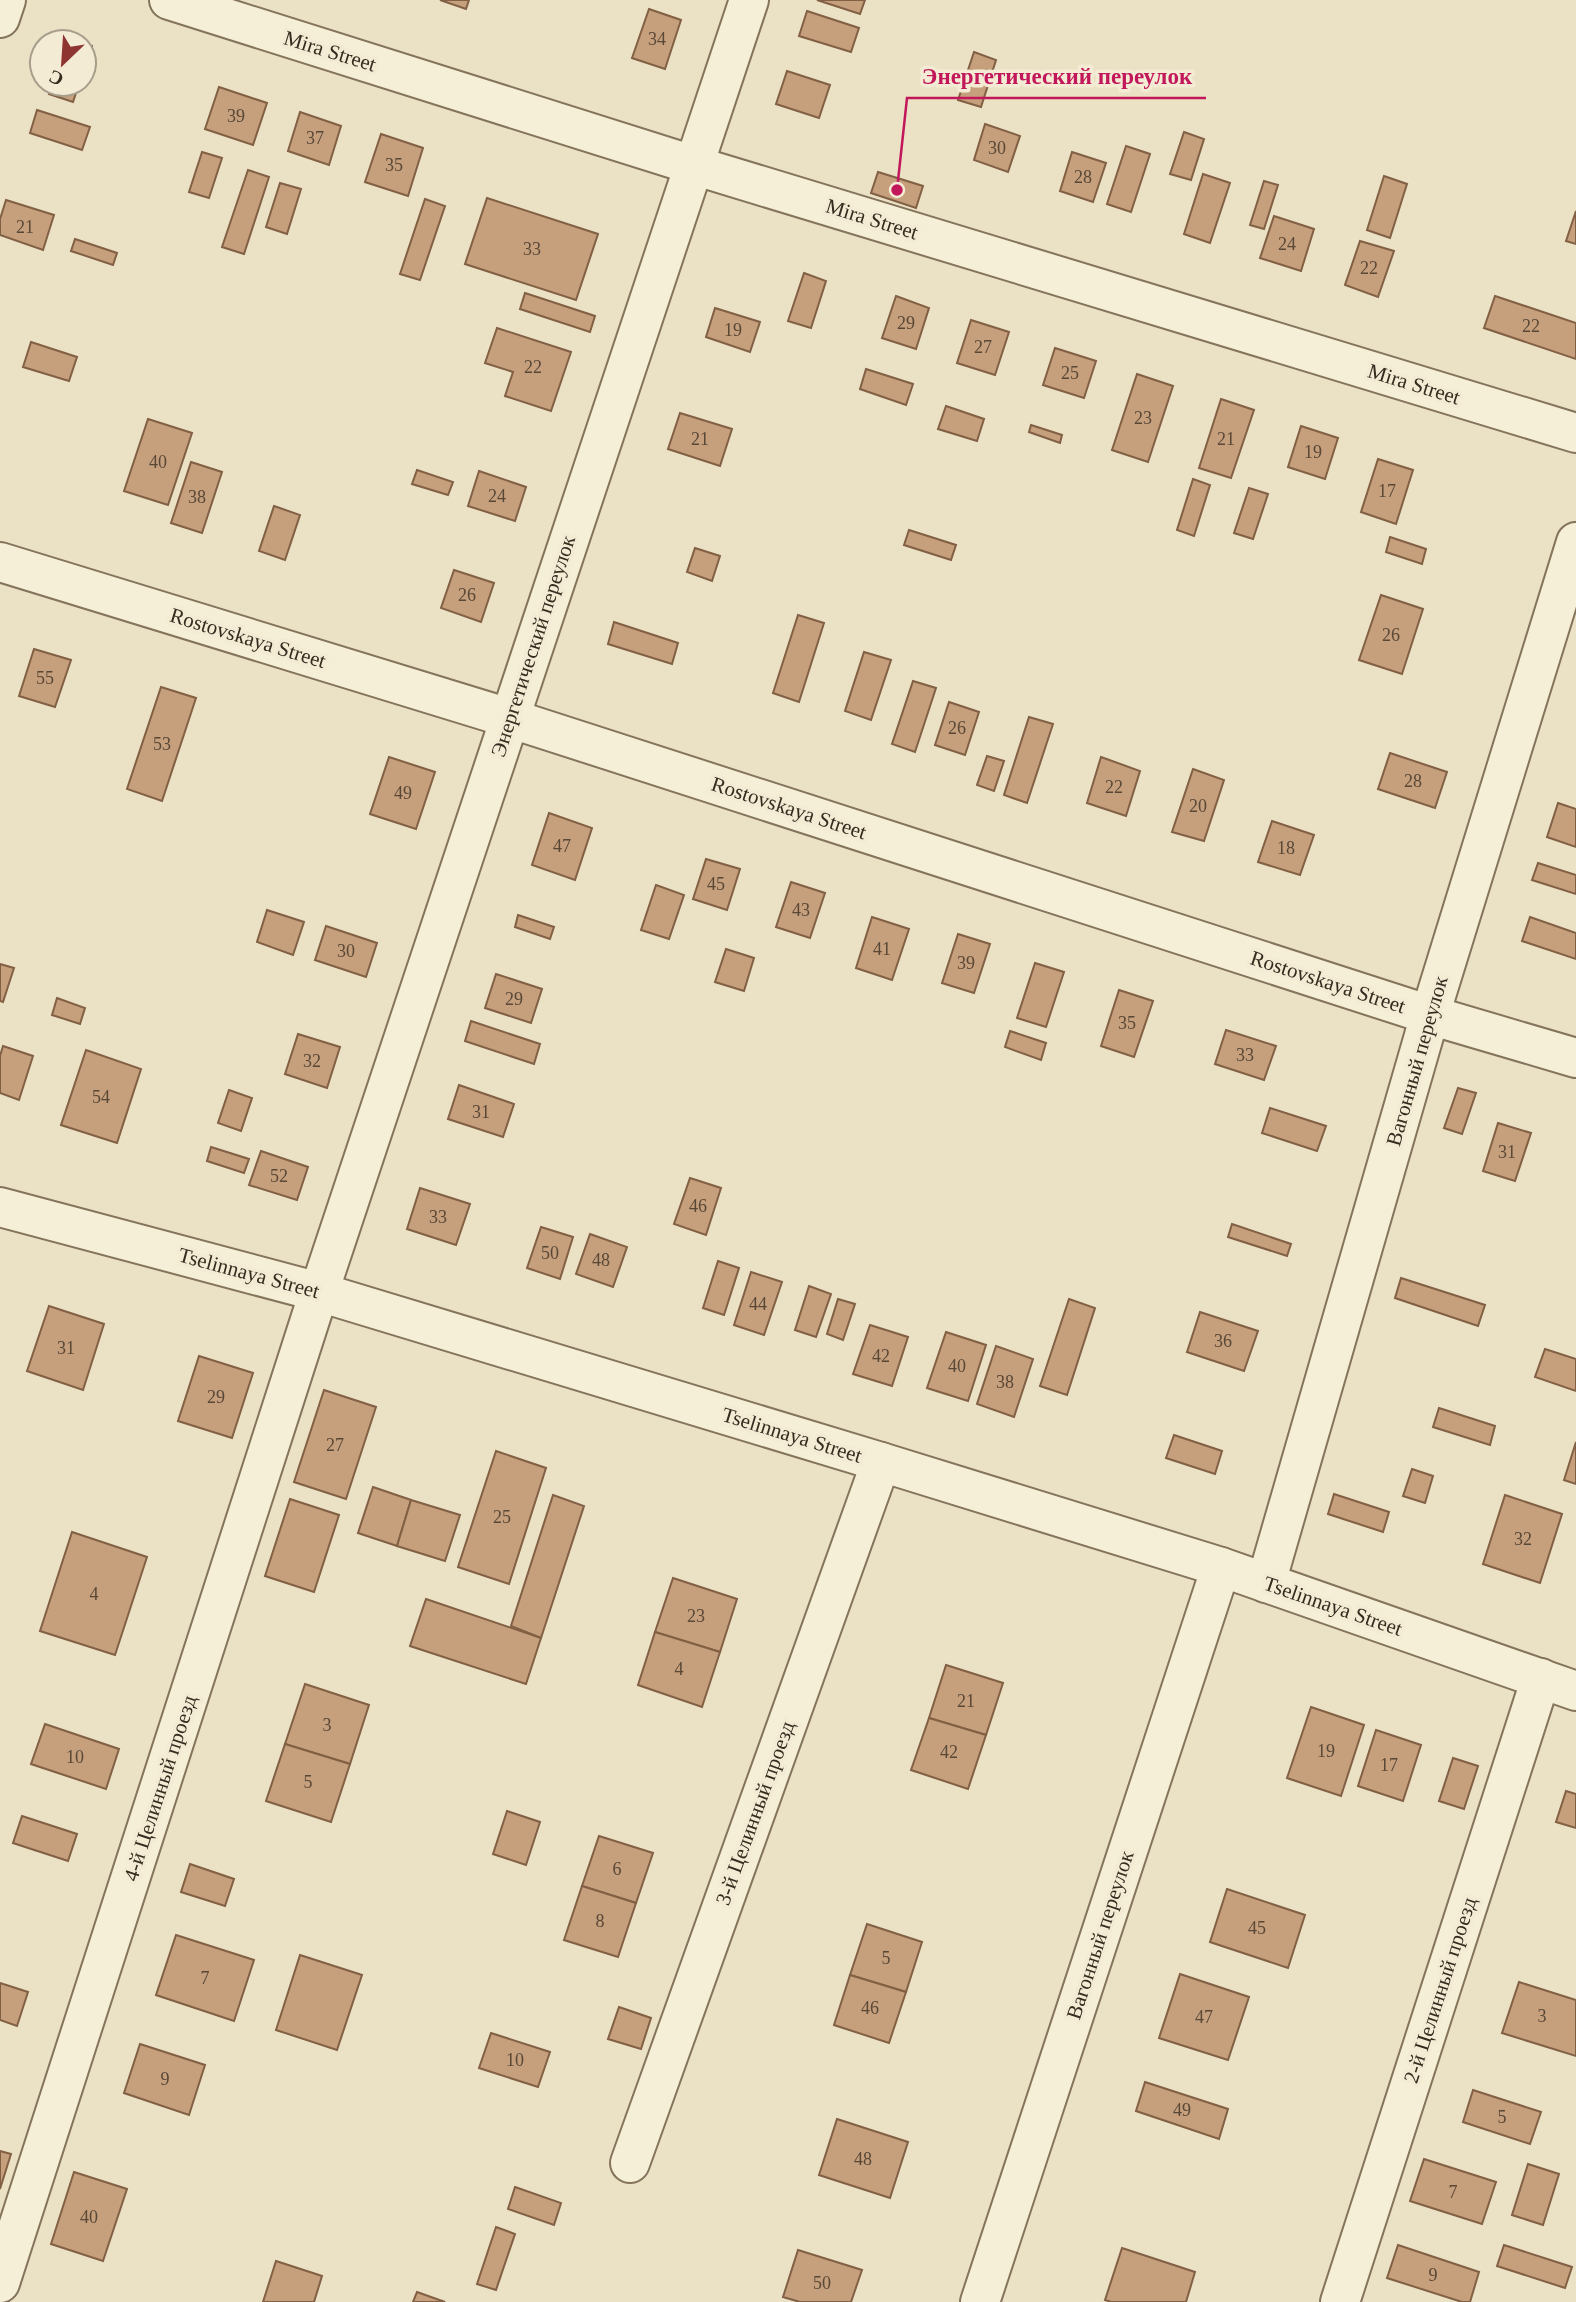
<svg xmlns="http://www.w3.org/2000/svg" width="1576" height="2302" font-family="Georgia,serif">
	<style>
		.building { fill: #c69f7d; stroke: #826044; stroke-width: 2 }
		.lines { fill: none; stroke-linecap: round; stroke-linejoin: round }
		.minor-casing { stroke: #84745c; stroke-width: 42 }
		.minor { stroke: #f6efd7; stroke-width: 38 }
		.labels { text-anchor: middle; stroke-width: 7; stroke-linejoin: round; paint-order: stroke }
		.number-label { font-size: 18px; fill: #594836 }
		.street-label { font-size: 21px; fill: #352b1f; stroke: #f3ebd4 }
		.leader { fill: none; stroke: #c2185b; stroke-width: 2.5 }
		.callout-dot { fill: #c2185b; stroke: #f3ebd4; stroke-width: 2.5 }
		.callout-label { font-size: 23px; text-anchor: middle; font-weight: bold; fill: #c2185b; stroke: #f3ebd4; stroke-width: 7; stroke-linejoin: round; paint-order: stroke }
	</style>
	<rect width="100%" height="100%" fill="#ebe1c5"/>
	<g class="building">
		<path d="M 440,0 L 469,0 L 466,9 Z"/>
		<path d="M 817,0 L 865,0 L 860,14 Z"/>
		<path d="M 649,9 L 681,20 L 665,69 L 632,58 Z"/>
		<path d="M 807,11 L 859,28 L 851,52 L 799,36 Z"/>
		<path d="M 84,43 L 92,46 L 84,69 Z"/>
		<path d="M 974,52 L 996,60 L 981,107 L 958,100 Z"/>
		<path d="M 787,71 L 830,85 L 819,118 L 776,104 Z"/>
		<path d="M 52,84 L 79,84 L 73,102 L 49,94 Z"/>
		<path d="M 219,87 L 267,103 L 253,145 L 205,129 Z"/>
		<path d="M 37,110 L 90,127 L 82,150 L 30,133 Z"/>
		<path d="M 300,112 L 341,126 L 329,165 L 288,151 Z"/>
		<path d="M 985,124 L 1020,136 L 1008,172 L 974,160 Z"/>
		<path d="M 1184,132 L 1204,139 L 1191,180 L 1170,174 Z"/>
		<path d="M 381,134 L 423,148 L 408,196 L 365,182 Z"/>
		<path d="M 1126,146 L 1150,154 L 1131,212 L 1107,204 Z"/>
		<path d="M 202,152 L 222,158 L 209,198 L 189,192 Z"/>
		<path d="M 1072,152 L 1106,163 L 1093,202 L 1060,191 Z"/>
		<path d="M 248,170 L 269,177 L 244,254 L 222,247 Z"/>
		<path d="M 878,172 L 923,186 L 916,208 L 871,193 Z"/>
		<path d="M 1203,174 L 1230,183 L 1210,243 L 1184,234 Z"/>
		<path d="M 1384,176 L 1407,184 L 1390,238 L 1367,230 Z"/>
		<path d="M 1264,181 L 1278,185 L 1264,229 L 1250,225 Z"/>
		<path d="M 280,183 L 301,189 L 287,234 L 266,227 Z"/>
		<path d="M 487,198 L 598,234 L 576,300 L 465,264 Z"/>
		<path d="M 425,199 L 445,206 L 420,280 L 400,274 Z"/>
		<path d="M 6,200 L 54,215 L 43,250 L 0,235 L 0,219 Z"/>
		<path d="M 1576,211 L 1576,244 L 1566,241 Z"/>
		<path d="M 1274,216 L 1314,229 L 1301,271 L 1260,258 Z"/>
		<path d="M 75,239 L 117,253 L 113,265 L 71,251 Z"/>
		<path d="M 1360,241 L 1394,251 L 1378,297 L 1345,285 Z"/>
		<path d="M 804,273 L 826,281 L 811,328 L 788,321 Z"/>
		<path d="M 525,293 L 595,316 L 590,332 L 520,309 Z"/>
		<path d="M 896,296 L 929,308 L 916,349 L 882,338 Z"/>
		<path d="M 1495,296 L 1576,323 L 1576,359 L 1484,328 Z"/>
		<path d="M 715,308 L 760,322 L 750,352 L 706,337 Z"/>
		<path d="M 971,320 L 1009,332 L 995,375 L 957,363 Z"/>
		<path d="M 497,328 L 571,352 L 551,411 L 505,396 L 513,372 L 485,363 Z"/>
		<path d="M 31,342 L 77,357 L 69,381 L 23,367 Z"/>
		<path d="M 1055,348 L 1096,361 L 1084,398 L 1043,385 Z"/>
		<path d="M 866,369 L 913,384 L 906,405 L 860,389 Z"/>
		<path d="M 1137,374 L 1173,386 L 1148,462 L 1112,450 Z"/>
		<path d="M 1221,399 L 1254,410 L 1231,478 L 1199,468 Z"/>
		<path d="M 946,406 L 984,419 L 977,441 L 938,429 Z"/>
		<path d="M 680,413 L 732,429 L 720,466 L 668,449 Z"/>
		<path d="M 148,419 L 192,433 L 168,505 L 124,491 Z"/>
		<path d="M 1031,425 L 1062,435 L 1060,443 L 1029,432 Z"/>
		<path d="M 1301,426 L 1338,438 L 1325,479 L 1288,467 Z"/>
		<path d="M 1378,459 L 1413,470 L 1396,524 L 1361,512 Z"/>
		<path d="M 191,462 L 222,472 L 202,533 L 171,523 Z"/>
		<path d="M 417,470 L 453,482 L 448,495 L 412,484 Z"/>
		<path d="M 479,471 L 526,487 L 515,521 L 468,506 Z"/>
		<path d="M 1193,479 L 1210,485 L 1194,536 L 1177,530 Z"/>
		<path d="M 1249,488 L 1268,494 L 1253,539 L 1234,533 Z"/>
		<path d="M 274,506 L 300,515 L 285,560 L 259,551 Z"/>
		<path d="M 909,530 L 956,545 L 951,560 L 904,545 Z"/>
		<path d="M 1390,537 L 1426,549 L 1422,564 L 1386,552 Z"/>
		<path d="M 695,548 L 720,556 L 712,581 L 687,572 Z"/>
		<path d="M 454,570 L 494,583 L 481,622 L 441,608 Z"/>
		<path d="M 1381,595 L 1423,609 L 1402,674 L 1359,660 Z"/>
		<path d="M 798,615 L 824,623 L 799,702 L 773,693 Z"/>
		<path d="M 614,622 L 678,643 L 672,664 L 608,644 Z"/>
		<path d="M 34,649 L 71,660 L 55,707 L 19,696 Z"/>
		<path d="M 864,652 L 891,660 L 871,720 L 845,711 Z"/>
		<path d="M 913,681 L 936,688 L 915,752 L 892,744 Z"/>
		<path d="M 161,687 L 196,698 L 162,801 L 127,789 Z"/>
		<path d="M 949,702 L 979,712 L 965,755 L 935,745 Z"/>
		<path d="M 1029,717 L 1053,724 L 1027,803 L 1004,795 Z"/>
		<path d="M 1390,753 L 1447,772 L 1435,808 L 1378,789 Z"/>
		<path d="M 987,756 L 1004,761 L 994,791 L 977,785 Z"/>
		<path d="M 389,757 L 435,772 L 416,829 L 370,814 Z"/>
		<path d="M 1101,757 L 1140,771 L 1126,816 L 1087,803 Z"/>
		<path d="M 1193,769 L 1224,780 L 1204,841 L 1172,832 Z"/>
		<path d="M 1558,803 L 1576,809 L 1576,847 L 1547,837 Z"/>
		<path d="M 549,813 L 592,828 L 575,880 L 532,865 Z"/>
		<path d="M 1272,821 L 1314,835 L 1300,875 L 1258,862 Z"/>
		<path d="M 706,859 L 740,869 L 727,910 L 693,899 Z"/>
		<path d="M 1538,863 L 1576,875 L 1576,894 L 1532,880 Z"/>
		<path d="M 791,882 L 825,893 L 810,938 L 776,927 Z"/>
		<path d="M 656,885 L 684,895 L 669,939 L 641,930 Z"/>
		<path d="M 267,910 L 304,922 L 293,955 L 257,942 Z"/>
		<path d="M 518,915 L 554,927 L 550,939 L 515,927 Z"/>
		<path d="M 872,917 L 909,929 L 892,980 L 856,968 Z"/>
		<path d="M 1530,917 L 1576,933 L 1576,959 L 1522,941 Z"/>
		<path d="M 326,926 L 377,943 L 366,977 L 315,960 Z"/>
		<path d="M 958,934 L 990,944 L 974,993 L 942,983 Z"/>
		<path d="M 726,949 L 754,958 L 744,991 L 715,982 Z"/>
		<path d="M 1035,963 L 1064,972 L 1046,1027 L 1017,1018 Z"/>
		<path d="M 0,964 L 14,968 L 3,1002 L 0,1001 Z"/>
		<path d="M 496,974 L 542,989 L 531,1023 L 485,1008 Z"/>
		<path d="M 1119,990 L 1153,1001 L 1134,1057 L 1101,1046 Z"/>
		<path d="M 57,998 L 85,1008 L 80,1024 L 52,1015 Z"/>
		<path d="M 471,1021 L 540,1044 L 534,1064 L 465,1041 Z"/>
		<path d="M 1226,1030 L 1276,1046 L 1264,1080 L 1215,1064 Z"/>
		<path d="M 1010,1031 L 1046,1043 L 1041,1060 L 1005,1047 Z"/>
		<path d="M 298,1034 L 340,1047 L 327,1088 L 285,1074 Z"/>
		<path d="M 3,1046 L 33,1056 L 19,1100 L 0,1093 L 0,1056 Z"/>
		<path d="M 86,1050 L 141,1069 L 117,1143 L 61,1125 Z"/>
		<path d="M 459,1085 L 514,1104 L 503,1137 L 448,1119 Z"/>
		<path d="M 1458,1088 L 1476,1093 L 1462,1134 L 1444,1128 Z"/>
		<path d="M 229,1090 L 252,1098 L 241,1131 L 218,1123 Z"/>
		<path d="M 1270,1108 L 1326,1126 L 1317,1151 L 1262,1133 Z"/>
		<path d="M 1498,1123 L 1531,1133 L 1515,1181 L 1483,1171 Z"/>
		<path d="M 211,1147 L 249,1159 L 244,1173 L 207,1161 Z"/>
		<path d="M 261,1151 L 308,1167 L 297,1200 L 249,1185 Z"/>
		<path d="M 690,1178 L 721,1188 L 706,1235 L 674,1224 Z"/>
		<path d="M 420,1188 L 470,1204 L 456,1245 L 407,1229 Z"/>
		<path d="M 1232,1224 L 1291,1244 L 1287,1256 L 1228,1237 Z"/>
		<path d="M 541,1227 L 573,1237 L 560,1279 L 527,1268 Z"/>
		<path d="M 590,1234 L 627,1247 L 613,1287 L 576,1274 Z"/>
		<path d="M 718,1261 L 739,1268 L 724,1315 L 703,1308 Z"/>
		<path d="M 751,1272 L 782,1282 L 764,1335 L 734,1325 Z"/>
		<path d="M 1401,1278 L 1485,1305 L 1478,1326 L 1395,1298 Z"/>
		<path d="M 809,1286 L 831,1294 L 816,1337 L 795,1330 Z"/>
		<path d="M 838,1299 L 855,1304 L 843,1340 L 827,1334 Z"/>
		<path d="M 1069,1299 L 1095,1308 L 1067,1395 L 1040,1386 Z"/>
		<path d="M 49,1306 L 104,1324 L 83,1390 L 27,1371 Z"/>
		<path d="M 1200,1312 L 1258,1331 L 1244,1371 L 1187,1352 Z"/>
		<path d="M 870,1325 L 908,1337 L 892,1386 L 853,1374 Z"/>
		<path d="M 946,1332 L 986,1345 L 968,1401 L 927,1388 Z"/>
		<path d="M 996,1346 L 1033,1359 L 1014,1417 L 977,1404 Z"/>
		<path d="M 1545,1349 L 1576,1359 L 1576,1391 L 1535,1377 Z"/>
		<path d="M 199,1356 L 253,1373 L 232,1438 L 178,1421 Z"/>
		<path d="M 324,1390 L 376,1407 L 346,1499 L 294,1482 Z"/>
		<path d="M 1439,1408 L 1495,1426 L 1490,1445 L 1433,1427 Z"/>
		<path d="M 1174,1435 L 1222,1451 L 1215,1474 L 1166,1458 Z"/>
		<path d="M 1576,1442 L 1576,1484 L 1564,1480 Z"/>
		<path d="M 496,1451 L 546,1468 L 509,1584 L 458,1567 Z"/>
		<path d="M 1412,1469 L 1433,1476 L 1425,1503 L 1403,1496 Z"/>
		<path d="M 373,1487 L 411,1500 L 397,1546 L 358,1533 Z"/>
		<path d="M 1334,1494 L 1389,1512 L 1383,1532 L 1328,1514 Z"/>
		<path d="M 553,1495 L 584,1506 L 541,1638 L 511,1626 Z"/>
		<path d="M 1505,1495 L 1562,1514 L 1540,1583 L 1483,1564 Z"/>
		<path d="M 290,1499 L 339,1515 L 314,1592 L 265,1576 Z"/>
		<path d="M 411,1500 L 460,1515 L 445,1561 L 397,1546 Z"/>
		<path d="M 72,1532 L 147,1557 L 115,1655 L 40,1631 Z"/>
		<path d="M 673,1578 L 737,1599 L 720,1652 L 655,1632 Z"/>
		<path d="M 426,1599 L 541,1638 L 526,1684 L 410,1646 Z"/>
		<path d="M 655,1632 L 720,1652 L 702,1707 L 638,1685 Z"/>
		<path d="M 946,1665 L 1003,1683 L 986,1735 L 929,1718 Z"/>
		<path d="M 305,1684 L 369,1705 L 350,1764 L 285,1744 Z"/>
		<path d="M 1311,1707 L 1364,1725 L 1341,1796 L 1287,1778 Z"/>
		<path d="M 929,1718 L 986,1735 L 968,1789 L 911,1770 Z"/>
		<path d="M 45,1724 L 119,1749 L 106,1789 L 31,1764 Z"/>
		<path d="M 1376,1730 L 1421,1745 L 1403,1801 L 1358,1786 Z"/>
		<path d="M 285,1744 L 350,1764 L 331,1822 L 266,1801 Z"/>
		<path d="M 1453,1758 L 1478,1766 L 1464,1809 L 1439,1801 Z"/>
		<path d="M 1566,1791 L 1576,1794 L 1576,1828 L 1556,1822 Z"/>
		<path d="M 507,1811 L 540,1822 L 526,1865 L 493,1854 Z"/>
		<path d="M 22,1816 L 77,1834 L 68,1861 L 13,1843 Z"/>
		<path d="M 599,1836 L 653,1853 L 636,1903 L 582,1886 Z"/>
		<path d="M 190,1864 L 234,1879 L 225,1906 L 181,1892 Z"/>
		<path d="M 582,1886 L 636,1903 L 618,1957 L 564,1940 Z"/>
		<path d="M 1227,1889 L 1305,1915 L 1288,1968 L 1210,1942 Z"/>
		<path d="M 867,1924 L 922,1942 L 906,1992 L 850,1975 Z"/>
		<path d="M 176,1935 L 254,1960 L 234,2021 L 156,1995 Z"/>
		<path d="M 300,1955 L 362,1975 L 337,2050 L 276,2030 Z"/>
		<path d="M 1180,1974 L 1249,1997 L 1228,2060 L 1159,2038 Z"/>
		<path d="M 850,1975 L 906,1992 L 889,2043 L 834,2025 Z"/>
		<path d="M 1519,1982 L 1576,2000 L 1576,2056 L 1502,2033 Z"/>
		<path d="M 0,1983 L 28,1992 L 17,2026 L 0,2020 Z"/>
		<path d="M 619,2007 L 651,2018 L 641,2049 L 608,2039 Z"/>
		<path d="M 491,2033 L 550,2052 L 538,2087 L 479,2068 Z"/>
		<path d="M 140,2044 L 205,2065 L 189,2115 L 124,2093 Z"/>
		<path d="M 1145,2082 L 1228,2109 L 1219,2139 L 1136,2111 Z"/>
		<path d="M 1473,2090 L 1541,2112 L 1530,2144 L 1463,2122 Z"/>
		<path d="M 837,2119 L 908,2142 L 890,2198 L 819,2175 Z"/>
		<path d="M 0,2151 L 11,2154 L 0,2189 Z"/>
		<path d="M 1424,2159 L 1496,2182 L 1482,2224 L 1410,2201 Z"/>
		<path d="M 1528,2164 L 1559,2174 L 1543,2225 L 1512,2215 Z"/>
		<path d="M 74,2172 L 127,2189 L 103,2261 L 51,2244 Z"/>
		<path d="M 515,2187 L 561,2203 L 554,2225 L 508,2209 Z"/>
		<path d="M 496,2227 L 515,2234 L 496,2290 L 477,2284 Z"/>
		<path d="M 1398,2245 L 1479,2272 L 1470,2302 L 1462,2302 L 1387,2278 Z"/>
		<path d="M 1504,2245 L 1572,2267 L 1565,2288 L 1497,2266 Z"/>
		<path d="M 1122,2248 L 1195,2272 L 1186,2302 L 1111,2302 L 1105,2300 Z"/>
		<path d="M 798,2250 L 862,2270 L 851,2302 L 800,2302 L 783,2297 Z"/>
		<path d="M 276,2261 L 322,2276 L 314,2302 L 263,2302 Z"/>
		<path d="M 417,2292 L 445,2302 L 413,2302 Z"/>
	</g>
	<g class="lines">
		<defs>
			<g id="minor">
				<path d="M 169,0 L 693,165 L 1576,433"/>
				<path d="M 0,18 L 6,0"/>
				<path d="M 0,562 L 509,718 L 1430,1015 L 1576,1058"/>
				<path d="M 0,1207 L 319,1292 L 881,1462 L 1221,1567 L 1576,1691"/>
				<path d="M 1266,1583 L 1430,1015 L 1576,542"/>
				<path d="M 630,2163 L 881,1462"/>
				<path d="M 0,2283 L 319,1292 L 749,0"/>
				<path d="M 980,2302 L 1221,1567"/>
				<path d="M 1340,2302 L 1541,1678"/>
			</g>
		</defs>
		<use href="#minor" class="minor-casing"/>
		<use href="#minor" class="minor"/>
	</g>
	<g class="labels">
		<g class="number-label">
			<text x="657" y="45">34</text>
			<text x="236" y="122">39</text>
			<text x="315" y="144">37</text>
			<text x="997" y="154">30</text>
			<text x="394" y="171">35</text>
			<text x="1083" y="183">28</text>
			<text x="25" y="233">21</text>
			<text x="1287" y="250">24</text>
			<text x="532" y="255">33</text>
			<text x="1369" y="274">22</text>
			<text x="906" y="329">29</text>
			<text x="1531" y="332">22</text>
			<text x="733" y="336">19</text>
			<text x="983" y="353">27</text>
			<text x="533" y="373">22</text>
			<text x="1070" y="379">25</text>
			<text x="1143" y="424">23</text>
			<text x="700" y="445">21</text>
			<text x="1226" y="445">21</text>
			<text x="1313" y="458">19</text>
			<text x="158" y="468">40</text>
			<text x="1387" y="497">17</text>
			<text x="497" y="502">24</text>
			<text x="197" y="503">38</text>
			<text x="467" y="601">26</text>
			<text x="1391" y="641">26</text>
			<text x="45" y="684">55</text>
			<text x="957" y="734">26</text>
			<text x="162" y="750">53</text>
			<text x="1413" y="787">28</text>
			<text x="1114" y="793">22</text>
			<text x="403" y="799">49</text>
			<text x="1198" y="812">20</text>
			<text x="562" y="852">47</text>
			<text x="1286" y="854">18</text>
			<text x="716" y="890">45</text>
			<text x="801" y="916">43</text>
			<text x="882" y="955">41</text>
			<text x="346" y="957">30</text>
			<text x="966" y="969">39</text>
			<text x="514" y="1005">29</text>
			<text x="1127" y="1029">35</text>
			<text x="1245" y="1061">33</text>
			<text x="312" y="1067">32</text>
			<text x="101" y="1103">54</text>
			<text x="481" y="1118">31</text>
			<text x="1507" y="1158">31</text>
			<text x="279" y="1182">52</text>
			<text x="698" y="1212">46</text>
			<text x="438" y="1223">33</text>
			<text x="550" y="1259">50</text>
			<text x="601" y="1266">48</text>
			<text x="758" y="1310">44</text>
			<text x="1223" y="1347">36</text>
			<text x="66" y="1354">31</text>
			<text x="881" y="1362">42</text>
			<text x="957" y="1372">40</text>
			<text x="1005" y="1388">38</text>
			<text x="216" y="1403">29</text>
			<text x="335" y="1451">27</text>
			<text x="502" y="1523">25</text>
			<text x="1523" y="1545">32</text>
			<text x="94" y="1600">4</text>
			<text x="696" y="1622">23</text>
			<text x="679" y="1675">4</text>
			<text x="966" y="1707">21</text>
			<text x="327" y="1731">3</text>
			<text x="1326" y="1757">19</text>
			<text x="949" y="1758">42</text>
			<text x="75" y="1763">10</text>
			<text x="1389" y="1771">17</text>
			<text x="308" y="1788">5</text>
			<text x="617" y="1875">6</text>
			<text x="600" y="1927">8</text>
			<text x="1257" y="1934">45</text>
			<text x="886" y="1964">5</text>
			<text x="205" y="1984">7</text>
			<text x="870" y="2014">46</text>
			<text x="1542" y="2022">3</text>
			<text x="1204" y="2023">47</text>
			<text x="515" y="2066">10</text>
			<text x="165" y="2085">9</text>
			<text x="1182" y="2116">49</text>
			<text x="1502" y="2123">5</text>
			<text x="863" y="2165">48</text>
			<text x="1453" y="2198">7</text>
			<text x="89" y="2223">40</text>
			<text x="1433" y="2281">9</text>
			<text x="822" y="2289">50</text>
		</g>
		<g class="street-label">
			<text transform="translate(330 51) rotate(17)" y="7">Mira Street</text>
			<text transform="translate(872 219) rotate(17)" y="7">Mira Street</text>
			<text transform="translate(1414 384) rotate(17)" y="7">Mira Street</text>
			<text transform="translate(248 638) rotate(17)" y="7">Rostovskaya Street</text>
			<text transform="translate(533 646) rotate(-72)" y="7">Энергетический переулок</text>
			<text transform="translate(789 808) rotate(18)" y="7">Rostovskaya Street</text>
			<text transform="translate(1328 982) rotate(18)" y="7">Rostovskaya Street</text>
			<text transform="translate(1417 1061) rotate(-74)" y="7">Вагонный переулок</text>
			<text transform="translate(249 1273) rotate(15)" y="7">Tselinnaya Street</text>
			<text transform="translate(792 1435) rotate(17)" y="7">Tselinnaya Street</text>
			<text transform="translate(1333 1606) rotate(19)" y="7">Tselinnaya Street</text>
			<text transform="translate(160 1788) rotate(-72)" y="7">4-й Целинный проезд</text>
			<text transform="translate(755 1813) rotate(-70)" y="7">3-й Целинный проезд</text>
			<text transform="translate(1100 1935) rotate(-72)" y="7">Вагонный переулок</text>
			<text transform="translate(1440 1990) rotate(-72)" y="7">2-й Целинный проезд</text>
		</g>
	</g>
	<path class="leader" d="M897 190L907 98H1206"/>
	<circle class="callout-dot" cx="897" cy="190" r="7"/>
	<g class="callout-label">
		<text x="1057" y="84">Энергетический переулок</text>
	</g>
	<g transform="translate(63 63) rotate(205)"><circle r="33" fill="#f3ebd4" stroke="#a79e8c" stroke-width="2"/>
	<path d="M0-5L12 26L0 18L-12 26Z" fill="#8f3531"/>
	<text y="-10" font-size="19" font-weight="bold" text-anchor="middle" fill="#352b1f">С</text>
	</g>
</svg>
